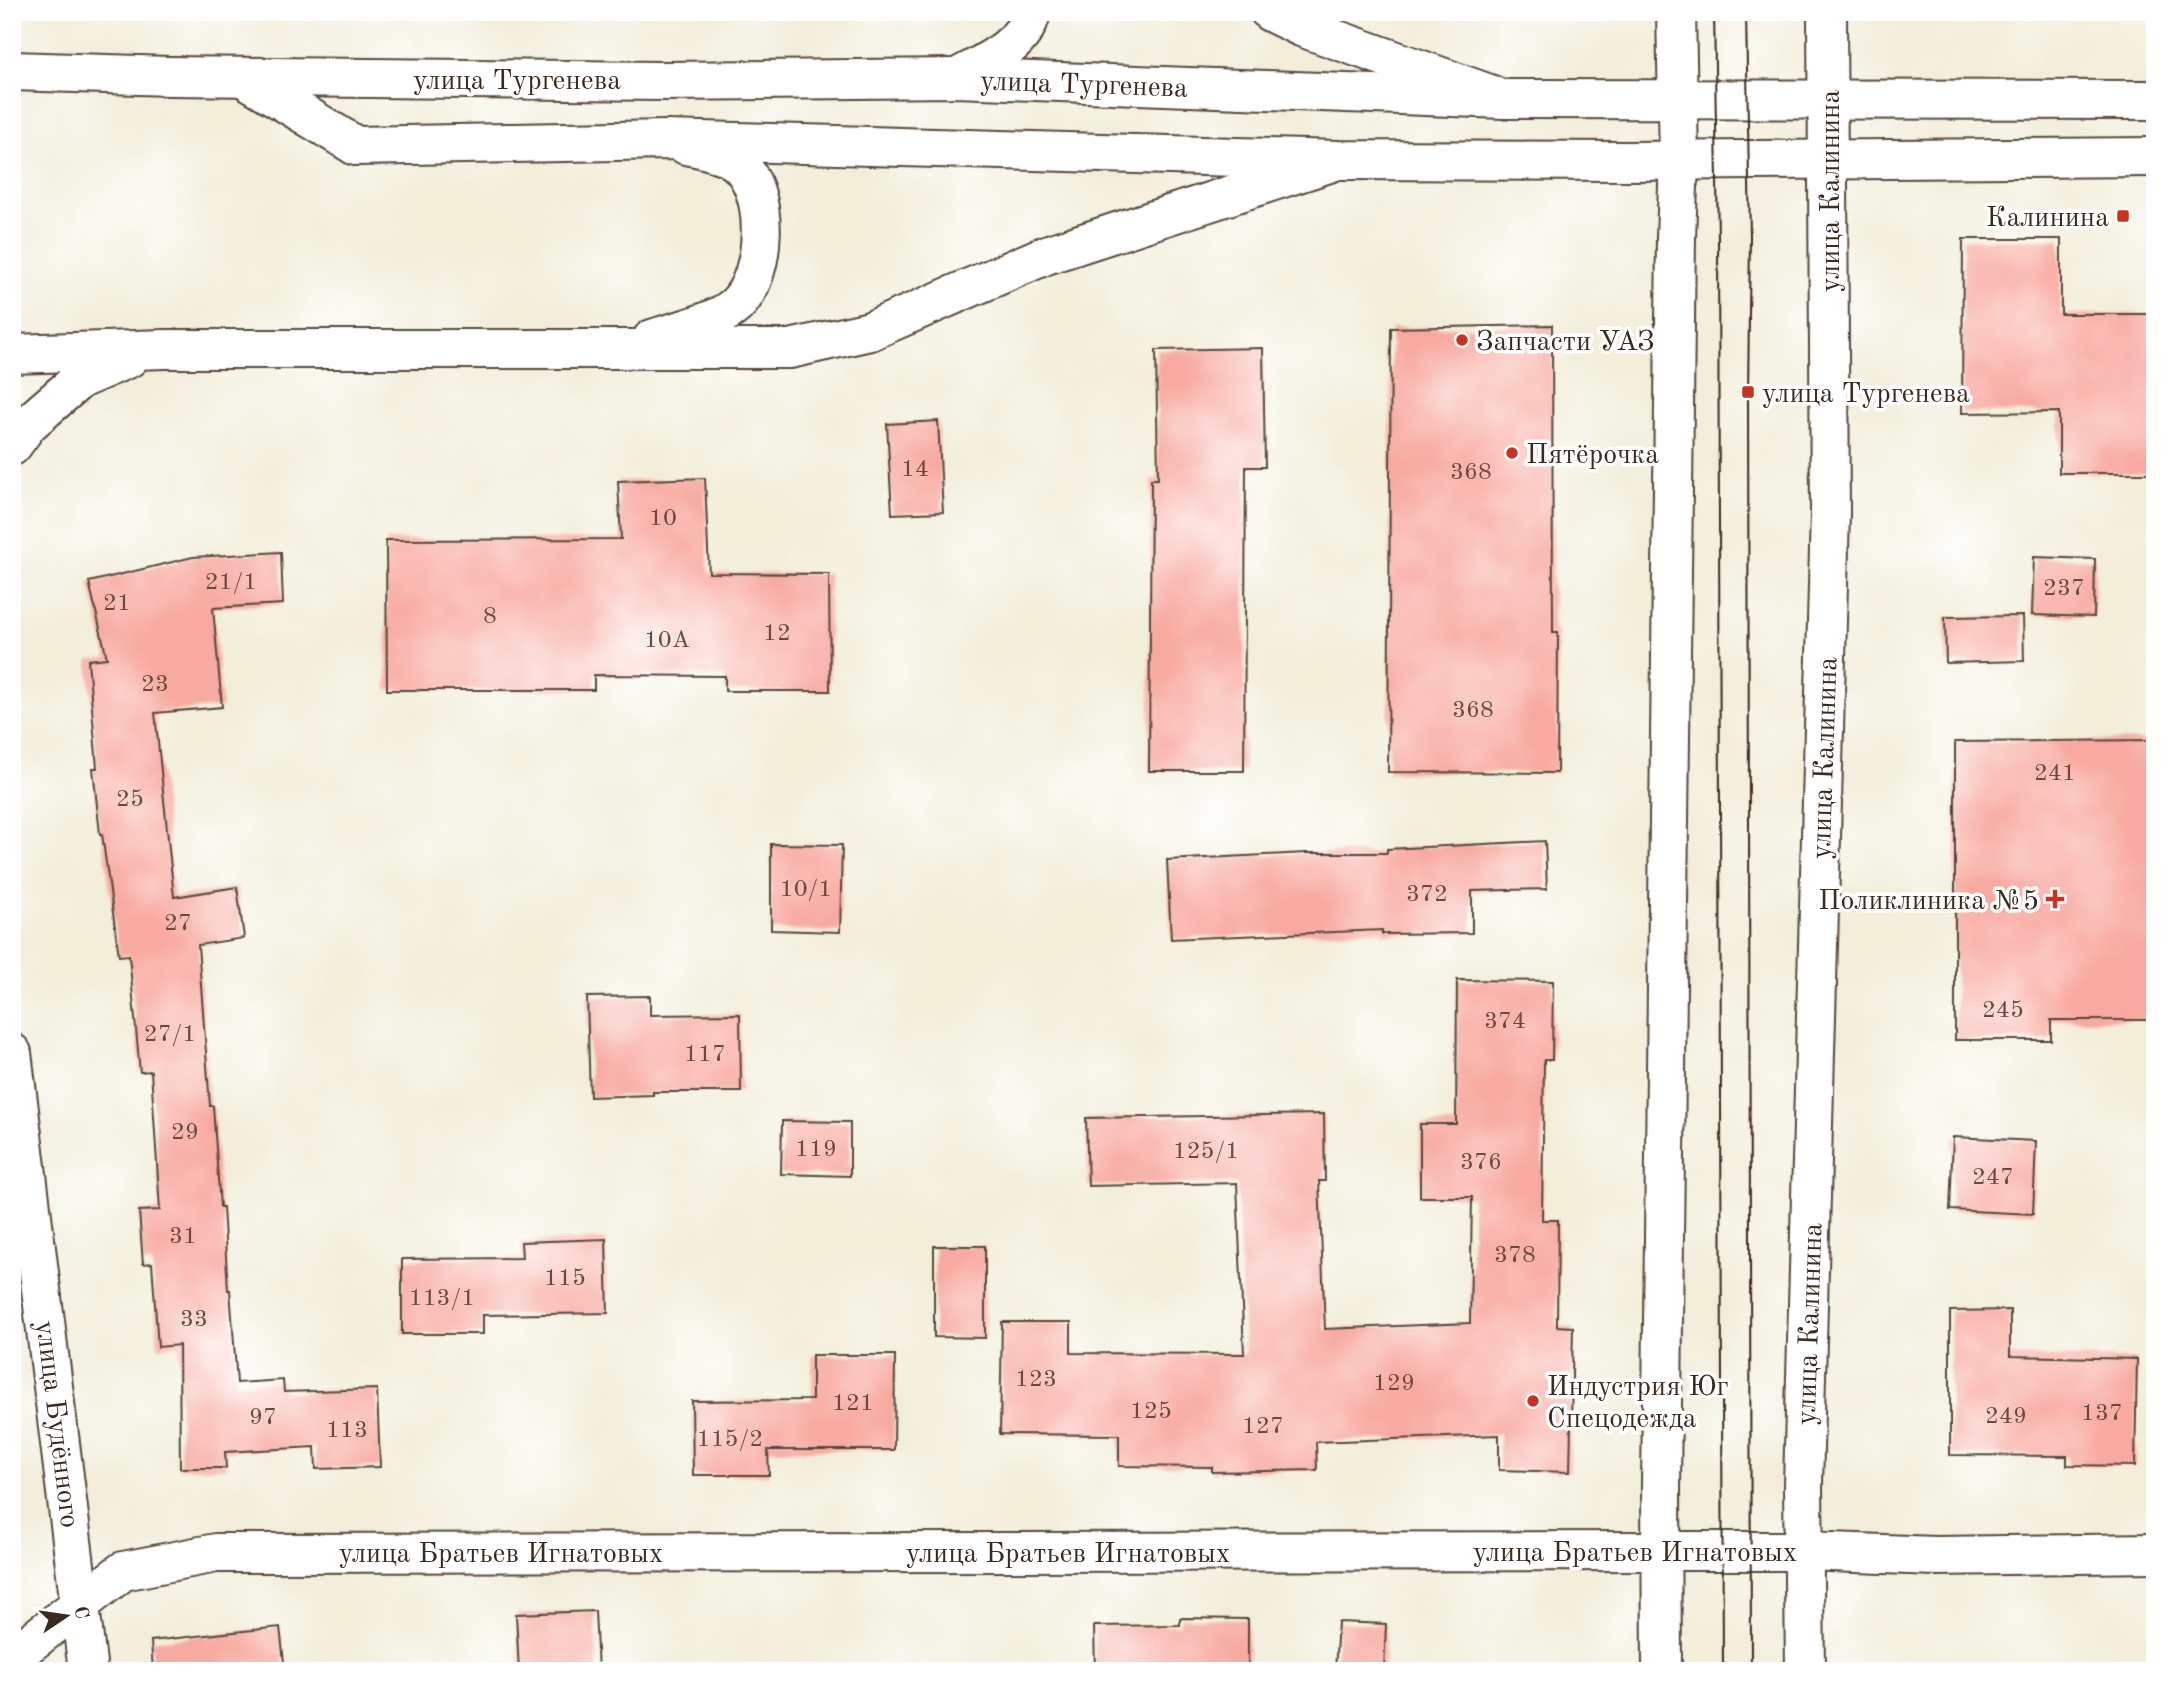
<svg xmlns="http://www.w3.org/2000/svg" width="2167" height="1683" font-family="'Old Standard TT',serif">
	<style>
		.building { fill: #f8aaa0 }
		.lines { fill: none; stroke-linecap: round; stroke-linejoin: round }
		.street-casing { stroke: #56473a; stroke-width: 42 }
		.secondary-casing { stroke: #56473a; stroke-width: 42 }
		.highway-casing { stroke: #56473a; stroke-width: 42 }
		.street { stroke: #fff; stroke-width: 38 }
		.secondary { stroke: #fff; stroke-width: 38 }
		.highway { stroke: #fff; stroke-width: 38 }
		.tram { stroke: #3b2a1e; stroke-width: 2 }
		.poi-dot { fill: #c8321e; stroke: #fff; stroke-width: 2.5 }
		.labels { text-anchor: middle; stroke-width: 7; stroke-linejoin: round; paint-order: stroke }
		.number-label { font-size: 24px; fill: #6a4a3e }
		.street-label { font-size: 28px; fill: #3b2a1e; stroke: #fff }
		.poi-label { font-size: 28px; fill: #3b2a1e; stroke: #fff; text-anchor: start }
	</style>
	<rect width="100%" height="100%" fill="#fff"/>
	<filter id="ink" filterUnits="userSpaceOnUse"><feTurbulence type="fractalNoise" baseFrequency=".0143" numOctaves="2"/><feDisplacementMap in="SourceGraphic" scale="14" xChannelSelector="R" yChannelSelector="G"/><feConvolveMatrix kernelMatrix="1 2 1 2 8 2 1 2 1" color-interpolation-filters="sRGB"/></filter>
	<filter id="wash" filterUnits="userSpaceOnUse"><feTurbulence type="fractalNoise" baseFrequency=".00686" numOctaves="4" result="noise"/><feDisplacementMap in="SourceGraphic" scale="28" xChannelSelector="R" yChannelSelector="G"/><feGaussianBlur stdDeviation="1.57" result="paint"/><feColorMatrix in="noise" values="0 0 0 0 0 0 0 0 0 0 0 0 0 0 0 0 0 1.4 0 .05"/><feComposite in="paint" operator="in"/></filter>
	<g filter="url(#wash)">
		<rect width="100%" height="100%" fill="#f2eeda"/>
		<g id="blocks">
			<g class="building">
				<path d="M 1963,239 L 2061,239 L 2061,314 L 2155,314 L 2155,473 L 2059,473 L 2059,412 L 1962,413 Z"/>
				<path d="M 1552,325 L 1553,632 L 1558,632 L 1557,773 L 1388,772 L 1391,328 Z"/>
				<path d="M 1263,348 L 1265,467 L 1246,467 L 1244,771 L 1149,771 L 1151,479 L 1158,479 L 1156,350 Z"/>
				<path d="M 938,421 L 943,512 L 892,514 L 887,424 Z"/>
				<path d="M 705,478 L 709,573 L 829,574 L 830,691 L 725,691 L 725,676 L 594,675 L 594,690 L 387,690 L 386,540 L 621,539 L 618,481 Z"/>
				<path d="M 281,552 L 283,604 L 213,608 L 222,707 L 155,713 L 174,897 L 237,887 L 244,938 L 198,945 L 210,1106 L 213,1106 L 220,1207 L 223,1207 L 228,1290 L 230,1290 L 237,1383 L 283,1380 L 284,1392 L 377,1389 L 380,1467 L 316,1469 L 315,1447 L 225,1452 L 226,1468 L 180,1468 L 179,1345 L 158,1347 L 152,1263 L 143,1264 L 139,1211 L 160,1210 L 151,1071 L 140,1072 L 129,955 L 119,956 L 102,834 L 100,834 L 93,768 L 97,768 L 88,660 L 107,658 L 89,582 L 193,557 Z"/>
				<path d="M 2034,557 L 2095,559 L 2094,617 L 2032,615 Z"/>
				<path d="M 2023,616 L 2024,661 L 1946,663 L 1945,617 Z"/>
				<path d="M 2155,740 L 2155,1020 L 2051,1020 L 2051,1040 L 1955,1040 L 1955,742 Z"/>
				<path d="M 1545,841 L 1547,889 L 1472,891 L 1472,933 L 1382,934 L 1382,930 L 1171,939 L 1167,860 L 1306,853 L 1387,853 L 1387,849 Z"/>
				<path d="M 771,844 L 842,845 L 840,932 L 771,930 Z"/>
				<path d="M 1457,980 L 1553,981 L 1552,1060 L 1544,1060 L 1542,1220 L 1558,1220 L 1557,1326 L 1573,1327 L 1570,1472 L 1499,1470 L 1499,1435 L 1316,1442 L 1317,1470 L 1212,1472 L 1212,1467 L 1119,1466 L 1119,1435 L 1000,1434 L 1002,1322 L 1071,1322 L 1071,1353 L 1244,1354 L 1237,1183 L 1088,1186 L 1086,1118 L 1324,1114 L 1325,1181 L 1319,1181 L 1325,1329 L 1470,1323 L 1472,1197 L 1420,1197 L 1420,1124 L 1456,1124 Z"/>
				<path d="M 650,996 L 650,1015 L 740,1014 L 741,1092 L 653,1092 L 653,1095 L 590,1097 L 587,997 Z"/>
				<path d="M 782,1121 L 850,1122 L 850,1176 L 781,1174 Z"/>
				<path d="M 1953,1137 L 2036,1141 L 2033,1214 L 1950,1210 Z"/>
				<path d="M 606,1239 L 608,1313 L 483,1315 L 483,1334 L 402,1334 L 402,1259 L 522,1258 L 521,1242 Z"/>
				<path d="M 934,1246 L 985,1246 L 985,1338 L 934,1337 Z"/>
				<path d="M 2010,1310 L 2010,1356 L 2137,1359 L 2135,1466 L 2067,1465 L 2067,1456 L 1950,1455 L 1950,1311 Z"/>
				<path d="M 812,1355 L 895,1355 L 894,1450 L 768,1450 L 769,1475 L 693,1475 L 692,1401 L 812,1400 Z"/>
				<path d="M 595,1611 L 598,1671 L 519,1671 L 516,1614 Z"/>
				<path d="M 1180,1618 L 1248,1619 L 1248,1671 L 1095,1671 L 1094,1626 L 1180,1625 Z"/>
				<path d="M 1338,1622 L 1386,1624 L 1384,1671 L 1335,1671 Z"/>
				<path d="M 280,1627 L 285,1671 L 153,1671 L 151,1641 Z"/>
			</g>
		</g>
	</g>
	<g filter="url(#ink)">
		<use href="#blocks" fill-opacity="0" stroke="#56473a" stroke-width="2"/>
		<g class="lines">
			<defs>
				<path id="street" d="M 12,1657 L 123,1571 L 216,1553 L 1662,1551 L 1804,1551 L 1936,1556 L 2155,1553"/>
				<g id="secondary">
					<path d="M 1270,12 L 1301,27 L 1492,95"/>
					<path d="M 957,78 C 984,63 1025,46 1031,12"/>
					<path d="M 652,339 C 676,331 718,322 736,305 C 767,276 771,189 736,162 C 723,152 702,148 686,145"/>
					<path d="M 12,354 L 165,349 L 790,349 L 870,331 L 1046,255 L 1332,162"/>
					<path d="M 12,446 L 28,424 L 80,379 L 129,358"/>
					<path d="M 12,1053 L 88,1671"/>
					<path d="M 1662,1671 L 1661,1487 L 1676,238 L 1679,160 L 1676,12"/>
					<path d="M 1805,1671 L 1803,1485 L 1830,513 L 1827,12"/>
				</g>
				<g id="highway">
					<path d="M 12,71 L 170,76 L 662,81 L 957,78 L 1504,99 L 2155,100"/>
					<path d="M 243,77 L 356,146"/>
					<path d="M 356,146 L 667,140 L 1339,160 L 1624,161 L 2155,157"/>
				</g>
			</defs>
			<use href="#street" class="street-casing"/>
			<use href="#secondary" class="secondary-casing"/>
			<use href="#highway" class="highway-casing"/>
			<use href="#street" class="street"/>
			<use href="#secondary" class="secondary"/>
			<use href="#highway" class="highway"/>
			<g class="tram">
				<path d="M 1714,12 L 1718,237 L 1723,1671"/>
				<path d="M 1746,12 L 1750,237 L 1748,392 L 1751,1671"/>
			</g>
		</g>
	</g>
	<g class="poi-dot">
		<rect x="2116" y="209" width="14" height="14" rx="3.5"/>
		<circle cx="1462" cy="340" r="7"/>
		<rect x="1741" y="385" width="14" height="14" rx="3.5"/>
		<circle cx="1512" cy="453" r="7"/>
		<path d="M2051.5 888.5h7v7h7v7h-7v7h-7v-7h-7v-7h7z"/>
		<circle cx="1533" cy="1401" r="7"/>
	</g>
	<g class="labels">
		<g class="number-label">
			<text x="915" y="476">14</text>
			<text x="1471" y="479">368</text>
			<text x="663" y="525">10</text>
			<text x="231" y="589">21/1</text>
			<text x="2064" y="595">237</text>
			<text x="117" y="610">21</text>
			<text x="490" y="623">8</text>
			<text x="777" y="640">12</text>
			<text x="667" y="647">10А</text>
			<text x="155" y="691">23</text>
			<text x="1473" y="717">368</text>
			<text x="2055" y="780">241</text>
			<text x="130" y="806">25</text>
			<text x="806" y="896">10/1</text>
			<text x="1427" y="901">372</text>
			<text x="178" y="930">27</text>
			<text x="2003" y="1017">245</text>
			<text x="1505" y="1028">374</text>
			<text x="170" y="1041">27/1</text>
			<text x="705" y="1061">117</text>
			<text x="185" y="1139">29</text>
			<text x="816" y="1156">119</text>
			<text x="1206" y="1158">125/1</text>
			<text x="1481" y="1169">376</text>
			<text x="1993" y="1184">247</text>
			<text x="183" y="1243">31</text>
			<text x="1515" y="1262">378</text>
			<text x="565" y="1285">115</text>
			<text x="442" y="1305">113/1</text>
			<text x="194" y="1326">33</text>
			<text x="1036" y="1386">123</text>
			<text x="1394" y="1390">129</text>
			<text x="853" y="1410">121</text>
			<text x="1151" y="1418">125</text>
			<text x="2102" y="1420">137</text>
			<text x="2006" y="1423">249</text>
			<text x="263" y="1424">97</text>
			<text x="1263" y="1433">127</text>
			<text x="347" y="1437">113</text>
			<text x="730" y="1446">115/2</text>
		</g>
		<g class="street-label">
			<text x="517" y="89">улица Тургенева</text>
			<text transform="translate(1084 83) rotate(2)" y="10">улица Тургенева</text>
			<text transform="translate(1829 191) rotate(-90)" y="10">улица Калинина</text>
			<text transform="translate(1823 758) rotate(-88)" y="10">улица Калинина</text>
			<text transform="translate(1808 1324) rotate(-88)" y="10">улица Калинина</text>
			<text transform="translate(59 1424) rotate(83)" y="10">улица Будённого</text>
			<text x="1635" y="1561">улица Братьев Игнатовых</text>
			<text x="501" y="1562">улица Братьев Игнатовых</text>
			<text x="1068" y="1562">улица Братьев Игнатовых</text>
		</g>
		<g class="poi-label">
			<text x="2109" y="226" text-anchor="end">Калинина</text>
			<text x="1476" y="350">Запчасти УАЗ</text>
			<text x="1762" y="402">улица Тургенева</text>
			<text x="1526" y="463">Пятёрочка</text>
			<text x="2039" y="909" text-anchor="end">Поликлиника №5</text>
			<text x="1547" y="1395">Индустрия Юг<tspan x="1547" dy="32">Спецодежда</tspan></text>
		</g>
	</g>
	<rect width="2167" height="1683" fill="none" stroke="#fff" stroke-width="42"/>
	<g transform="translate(66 1616) rotate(77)" stroke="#ffffff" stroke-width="5" paint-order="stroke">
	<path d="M0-5L12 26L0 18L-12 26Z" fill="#3b2a1e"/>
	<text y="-10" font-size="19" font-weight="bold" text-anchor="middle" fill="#3b2a1e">С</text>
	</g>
</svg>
